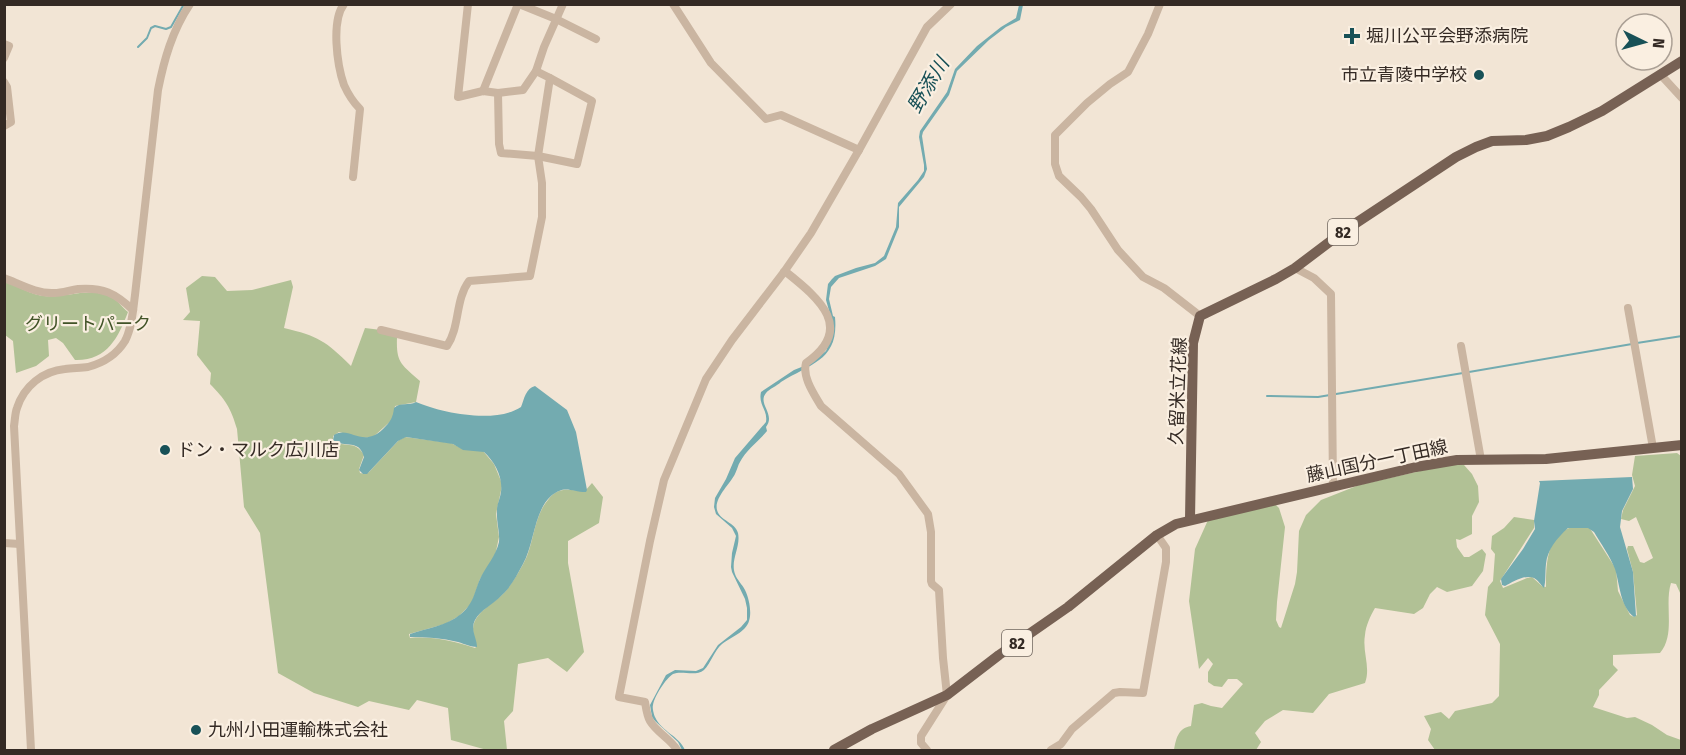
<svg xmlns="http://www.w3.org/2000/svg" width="1686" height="755" font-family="'Fira Sans Condensed','Noto Sans JP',sans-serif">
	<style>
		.green { fill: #b1c195 }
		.water { fill: #73abb0 }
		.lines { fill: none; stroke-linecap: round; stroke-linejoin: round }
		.stream { stroke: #73abb0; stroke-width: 2 }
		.minor { stroke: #cab5a1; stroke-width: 8 }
		.major { stroke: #776154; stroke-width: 10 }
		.poi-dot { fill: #185157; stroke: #faefe1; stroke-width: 2 }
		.labels { text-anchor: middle; stroke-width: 4.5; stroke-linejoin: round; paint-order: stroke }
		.shield { fill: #faefe1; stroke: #6f655d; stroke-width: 1.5 }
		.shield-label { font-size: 16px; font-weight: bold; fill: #342a24 }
		.poi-label { font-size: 18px; fill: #342a24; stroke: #faefe1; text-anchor: start }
		.park-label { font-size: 18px; fill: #415327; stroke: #faefe1 }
		.street-label { font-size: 18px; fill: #342a24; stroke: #faefe1 }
		.water-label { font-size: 20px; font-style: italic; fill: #185157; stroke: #faefe1 }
	</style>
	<rect width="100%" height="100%" fill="#f2e5d5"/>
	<g class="green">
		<path d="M 202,276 L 215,277 L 227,291 L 252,290 L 291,280 L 293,287 L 284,328 C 318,336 326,341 351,366 L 365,328 L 381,330 L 397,337 C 396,363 401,364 420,381 L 416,402 L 395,406 L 393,419 L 373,437 L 362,438 L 339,432 L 333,436 L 333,440 C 344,449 355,439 364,455 L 359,469 L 360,473 L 365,474 L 369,472 L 399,440 L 405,437 L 451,443 L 463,449 L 483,451 L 494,464 L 501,481 L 502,486 L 496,514 L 499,537 L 495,556 L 480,579 L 472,603 L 459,616 L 445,624 L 409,634 L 410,638 C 433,636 453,641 475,648 L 476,647 C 475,641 473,635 473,629 C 474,610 499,602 508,588 C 515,579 522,567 527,556 C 534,538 535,515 548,500 C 559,485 570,491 585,491 L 592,483 L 603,497 L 599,523 L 568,541 L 568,563 L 584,652 L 567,672 L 548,658 L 518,664 L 513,711 L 504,721 L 507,750 L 487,750 L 451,740 L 448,708 L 417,700 L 409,710 L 369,701 L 358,707 L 314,693 L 278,673 L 260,533 L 244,507 L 237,429 C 231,408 225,399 210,384 L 211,373 L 197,355 L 200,321 L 183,320 L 190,312 L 186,288 Z"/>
		<path d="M 4,281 C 17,286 32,295 44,296 C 68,298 93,285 114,299 C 119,302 123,308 128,312 C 118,338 107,361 75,360 L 63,343 L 56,338 L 48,340 L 49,356 L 36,366 L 16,373 L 13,341 L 5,335 Z"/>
		<path d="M 1677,453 L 1681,456 L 1681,595 L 1676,584 L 1671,583 C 1664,605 1676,634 1660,653 L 1613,655 L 1613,665 L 1618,670 L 1599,690 L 1599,695 L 1593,707 L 1627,718 L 1635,717 L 1652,725 L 1667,735 L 1681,740 L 1681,750 L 1435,750 L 1428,740 L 1431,729 L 1424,716 L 1441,712 L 1449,719 L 1455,711 L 1492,703 L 1499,696 L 1500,644 L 1485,615 L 1488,587 L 1493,581 L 1495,554 L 1491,549 L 1492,536 L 1504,528 L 1514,517 L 1534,520 L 1534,528 L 1500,581 L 1503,588 L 1527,578 L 1532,577 L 1542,586 L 1546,587 C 1546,567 1546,537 1569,528 C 1575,526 1583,527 1589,527 L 1616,569 L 1618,591 L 1630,615 L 1634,617 L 1637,615 L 1633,572 L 1627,549 L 1628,546 L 1633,546 L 1640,562 L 1644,563 L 1653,558 L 1636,517 L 1629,521 L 1621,519 L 1623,510 L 1635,486 L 1632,475 L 1635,456 Z"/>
		<path d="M 1451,464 L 1464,465 L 1472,474 L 1478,486 L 1479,502 L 1472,516 L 1472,534 L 1460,540 L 1456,539 L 1457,547 L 1464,557 L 1469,557 L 1482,549 L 1486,554 L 1483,571 L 1472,586 L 1447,592 L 1437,587 L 1430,594 L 1423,608 L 1414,614 L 1375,608 C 1370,617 1366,625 1365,635 C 1362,652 1371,667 1365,683 L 1329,694 L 1313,713 L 1283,710 L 1265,721 L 1255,733 L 1261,742 L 1256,750 L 1174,750 C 1176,739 1178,728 1191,726 L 1194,705 L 1202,703 L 1211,706 L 1222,708 L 1243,684 L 1237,679 L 1228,679 L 1222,687 L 1214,686 L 1208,682 L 1208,672 L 1213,664 L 1208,658 L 1199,669 L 1189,601 L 1195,549 L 1208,520 L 1274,503 L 1279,508 L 1285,527 L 1277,602 L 1276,620 L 1279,627 L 1281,628 L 1295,584 L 1297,572 L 1299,531 L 1306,515 L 1321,500 L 1359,485 Z"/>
	</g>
	<g class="water">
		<path d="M 1019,5 L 1023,5 L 1020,20 L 1006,27 L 989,40 L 957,71 L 949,95 L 923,132 L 922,136 L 927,169 L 924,177 L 899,207 L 899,227 L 886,259 L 875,266 L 839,278 L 831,287 L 829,299 L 833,316 L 835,317 C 839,360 812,363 781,382 C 777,386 769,389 766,393 C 757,404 776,414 766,427 L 767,431 C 759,441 746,450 740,462 C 738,465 737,470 735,474 C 730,484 714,498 717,510 C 720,521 735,522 738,533 C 741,547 730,560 735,574 C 737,580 742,584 745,590 C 749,598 752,612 749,621 C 746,632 731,637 722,644 C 714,651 711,663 704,670 C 695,677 682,670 673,674 C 666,678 654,697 653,705 C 652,708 654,715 655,717 C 662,732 679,736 685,750 L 682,750 L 678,742 L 655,721 L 652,717 L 650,705 L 666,675 L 675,670 L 696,671 L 703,668 L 718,645 L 741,627 L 747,620 L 747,608 L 745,599 L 732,572 L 731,567 L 732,553 L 736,536 L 732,528 L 716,514 L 714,507 L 715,498 L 726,479 L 735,458 L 766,422 C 768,410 758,405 761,392 L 794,370 L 809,364 L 826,351 L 834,328 L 826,300 L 828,284 L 832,279 L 835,276 L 856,268 L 875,263 L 884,256 L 896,227 L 898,203 L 918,180 L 924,171 L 924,165 L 919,137 L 920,131 L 947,92 L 955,69 L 977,46 L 1001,27 L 1016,18 Z"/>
		<path d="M 535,386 L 567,410 L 576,432 L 587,490 L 586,492 C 571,492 565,484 551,496 C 534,511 534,545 523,564 C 517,575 511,587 502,595 C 494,604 480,610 475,620 C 470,630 477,638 477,647 C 471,647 465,644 458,642 C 442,638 426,637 410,637 L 410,634 C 427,628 447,626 461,614 C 474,603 474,593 480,579 C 486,566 496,556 499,542 C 500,532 496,521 497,510 C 497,504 500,499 501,492 C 503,477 495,462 484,452 L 463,450 L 453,444 L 406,437 L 398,441 L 367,474 L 363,474 L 359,470 L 364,457 C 359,438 345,449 333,440 L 334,435 C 350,425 362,449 383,429 C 390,422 393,418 394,408 C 400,402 409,406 416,402 C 442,413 495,424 521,407 C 524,399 526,388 535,386 Z"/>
		<path d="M 1632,477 L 1633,489 L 1622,511 L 1620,527 L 1633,572 L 1636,616 L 1634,617 C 1620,606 1620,585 1615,569 C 1610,556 1601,544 1594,532 L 1588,528 L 1568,528 C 1557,538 1547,550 1546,564 C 1545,572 1546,581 1544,588 C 1541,585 1538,580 1534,578 C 1525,574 1513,582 1505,586 L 1502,585 L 1501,579 L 1523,549 L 1535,529 L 1534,521 L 1540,483 L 1539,481 Z"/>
	</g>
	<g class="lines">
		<g class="stream">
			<path d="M 138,47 L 147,38 L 151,28 L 155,26 L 166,29 L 171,27 L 184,4"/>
			<path d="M 1637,343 L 1682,336"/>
			<path d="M 1469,372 L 1632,344"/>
			<path d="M 1336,394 L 1463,373"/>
			<path d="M 1267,396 L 1318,397 L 1330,395"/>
		</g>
		<g class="minor">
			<path d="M 344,4 C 331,21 337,65 344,85 C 348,94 353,102 360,109 L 353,177"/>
			<path d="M 468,4 L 458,97 L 483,91 L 498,93 L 523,90 L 536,71 L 544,47 L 563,4"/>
			<path d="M 519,4 L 556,19 L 596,39"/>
			<path d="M 673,4 L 711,63 L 766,119 L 781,115 L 859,150"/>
			<path d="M 1160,4 L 1148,34 L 1128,72 L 1110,84 L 1087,103 L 1055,135 L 1055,164 L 1059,176 L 1081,197 L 1091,209 L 1118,250 L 1143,277 L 1164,288 L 1200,316"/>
			<path d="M 4,44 L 9,46 L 4,58"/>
			<path d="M 1660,74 L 1682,98"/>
			<path d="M 4,82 L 7,87 L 11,122 L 4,126"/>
			<path d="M 483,91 L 518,4"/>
			<path d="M 498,93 L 499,144 L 501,153 L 538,156 L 577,164 L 592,101 L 550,78"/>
			<path d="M 1295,268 L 1314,278 L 1331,294 L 1333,486"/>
			<path d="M 784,272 L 786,272 C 820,299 855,329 806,363 C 802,377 814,394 821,406 L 899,474 L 928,514 L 931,532 L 931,581 L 932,584 L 939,590 L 943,658 L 947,695 L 921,736 L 921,743 L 927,750"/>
			<path d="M 4,278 C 20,284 37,294 54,293 C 62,293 70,290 78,289 C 103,287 115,293 133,310"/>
			<path d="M 1628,308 L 1653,448"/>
			<path d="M 381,330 L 447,346 C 460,327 455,300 469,281 L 530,276 L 542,217 L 542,183 L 538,156 L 550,78 L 536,71"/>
			<path d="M 1461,346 L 1481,460"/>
			<path d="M 4,543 L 20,544"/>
			<path d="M 31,750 L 14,426 C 15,420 15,413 17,408 C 24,386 43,371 65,369 C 72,368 80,368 88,367 C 103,363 117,354 125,341 C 132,328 133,310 135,295 L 158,90 C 164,60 172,31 190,4"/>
			<path d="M 677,750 C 671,739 657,733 650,721 C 647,716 646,708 645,702 L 619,697 L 650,541 L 664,480 L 706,379 L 732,340 L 784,272 L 811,233 L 859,150 L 927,27 L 951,4"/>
			<path d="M 1051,750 L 1061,744 L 1072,729 L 1114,693 L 1120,692 L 1143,693 L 1166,562 L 1166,548 L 1157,535"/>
		</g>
		<g class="major">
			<path d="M 1190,519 L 1193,343 L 1200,316 L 1276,279 L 1295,268 L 1344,231 L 1456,157 L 1476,147 L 1492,141 L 1526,140 L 1547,136 L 1569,127 L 1602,111 L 1682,61"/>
			<path d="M 834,750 L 872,729 L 947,695 L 999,655 L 1068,607 L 1157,535 L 1176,524 L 1416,467 L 1457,460 L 1546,459 L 1682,445"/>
		</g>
	</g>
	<g class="poi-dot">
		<path d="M1349 27h6v6h6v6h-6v6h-6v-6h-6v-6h6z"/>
		<circle cx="1479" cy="75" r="6"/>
		<circle cx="165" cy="450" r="6"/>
		<circle cx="196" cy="730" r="6"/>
	</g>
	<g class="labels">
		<g class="shield">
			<rect x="1328" y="219" width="30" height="26" rx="4.5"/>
			<rect x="1002" y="630" width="30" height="26" rx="4.5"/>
		</g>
		<g class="shield-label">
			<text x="1343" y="238">82</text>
			<text x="1017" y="649">82</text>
		</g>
		<g class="poi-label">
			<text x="1366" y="42">堀川公平会野添病院</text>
			<text x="1467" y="81" text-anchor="end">市立青陵中学校</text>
			<text x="177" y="456">ドン・マルク広川店</text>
			<text x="208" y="736">九州小田運輸株式会社</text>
		</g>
		<g class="park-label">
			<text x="88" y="330">グリートパーク</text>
		</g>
		<g class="street-label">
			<text transform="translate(1178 391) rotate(-88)" y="6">久留米立花線</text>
			<text transform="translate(1377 461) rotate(-12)" y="6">藤山国分一丁田線</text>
		</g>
		<g class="water-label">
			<text transform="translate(928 85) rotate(-59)" y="7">野添川</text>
		</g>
	</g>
	<rect width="1686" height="755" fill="none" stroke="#342a24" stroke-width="12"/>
	<g transform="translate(1644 42) rotate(95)"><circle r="28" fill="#faefe1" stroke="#aba095" stroke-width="1.5"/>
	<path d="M0-4.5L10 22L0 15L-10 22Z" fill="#185157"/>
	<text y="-9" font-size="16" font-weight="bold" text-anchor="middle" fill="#342a24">N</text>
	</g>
</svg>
